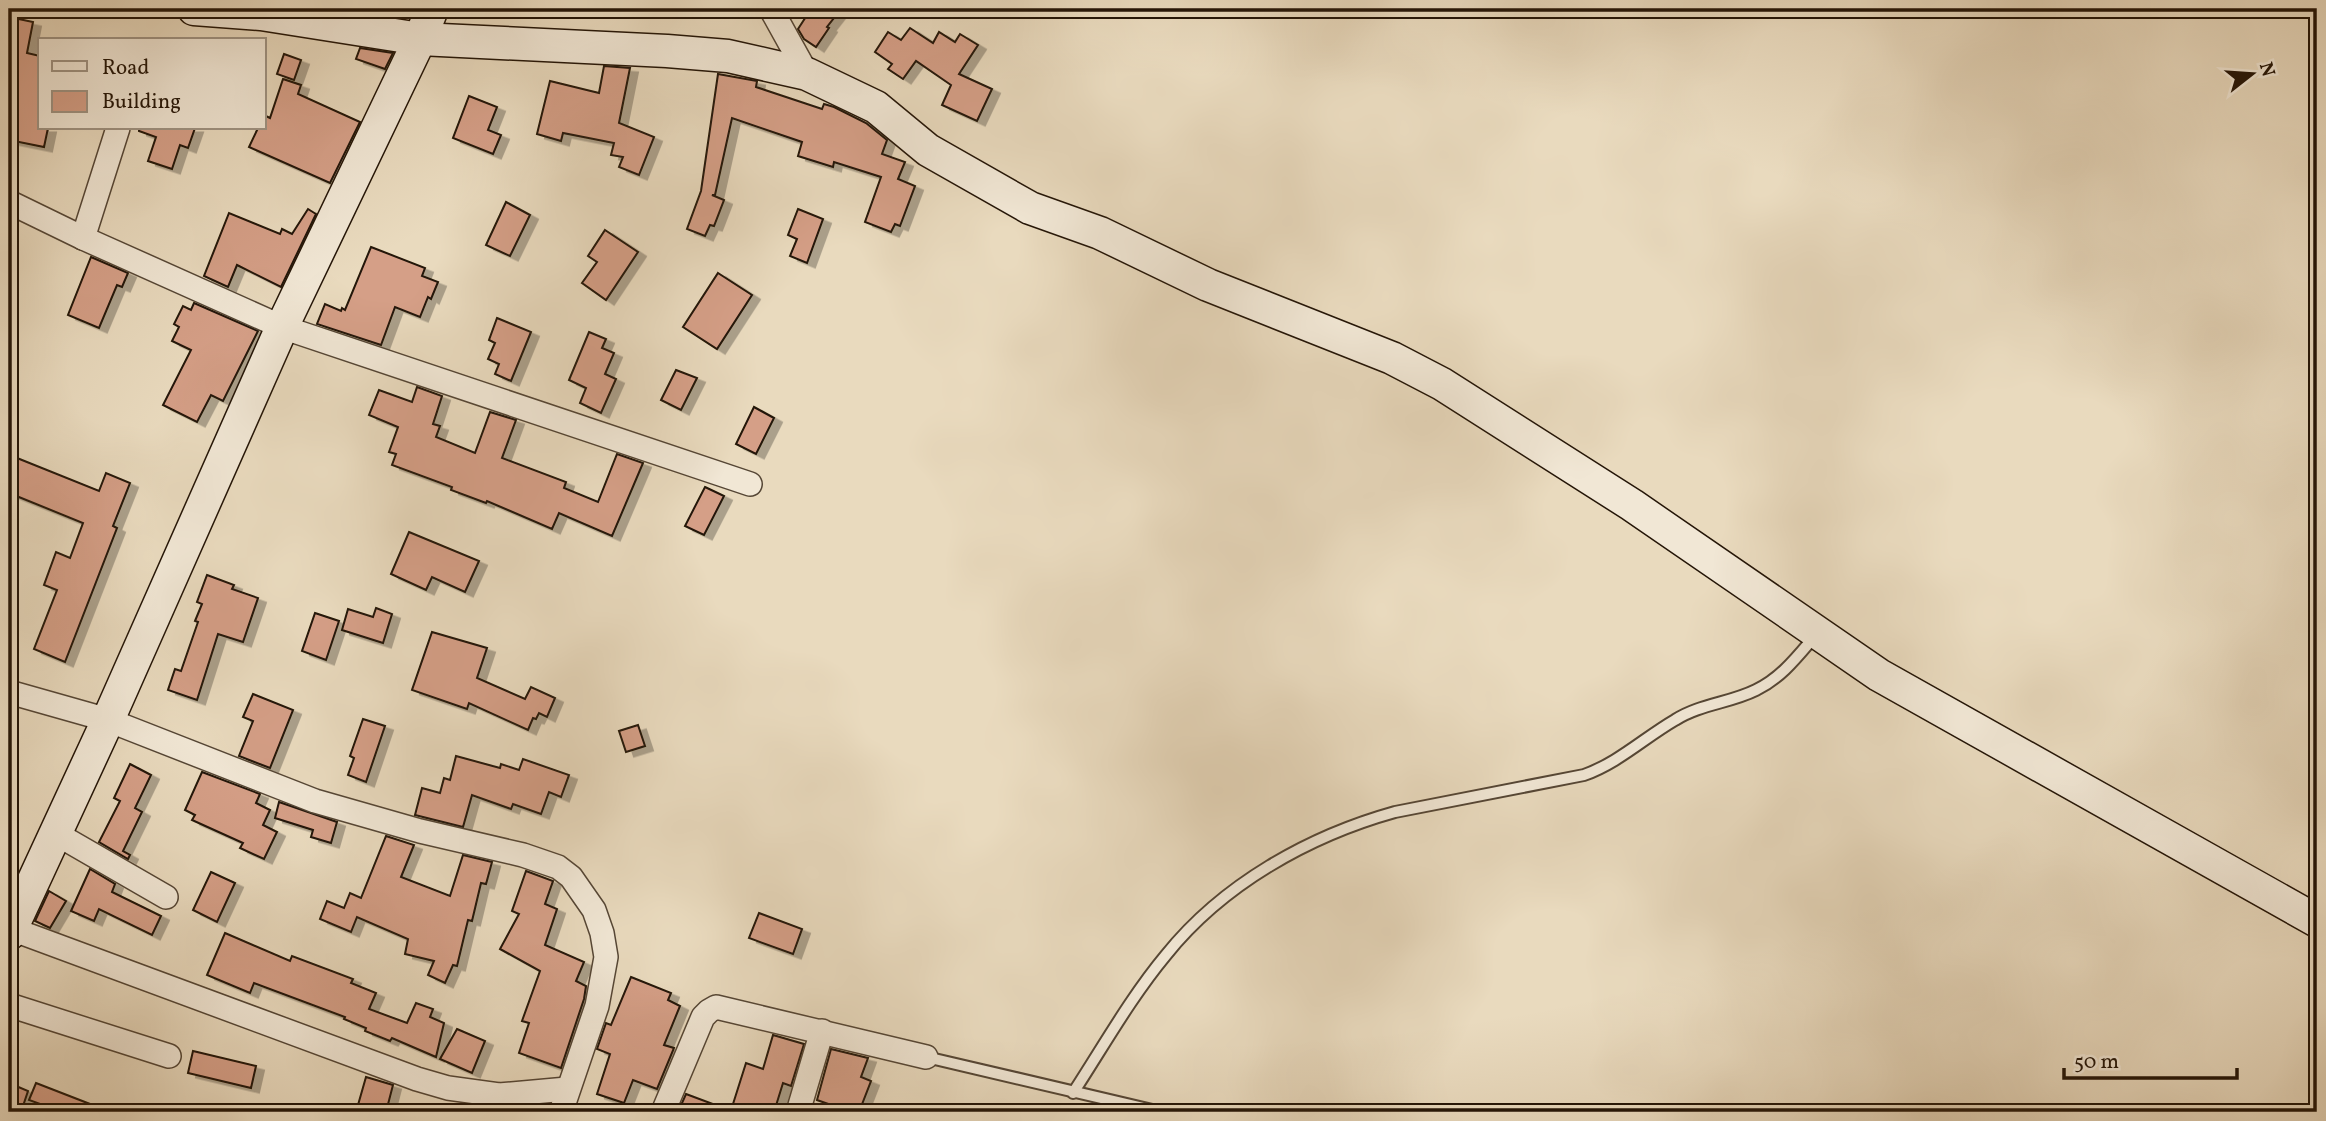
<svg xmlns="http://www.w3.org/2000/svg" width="2326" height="1121" font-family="Vollkorn,serif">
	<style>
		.building { fill: #d59f87; stroke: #241507; stroke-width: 2; filter: url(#shadow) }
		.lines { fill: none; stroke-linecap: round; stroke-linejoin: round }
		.lane-casing { stroke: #554635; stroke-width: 14 }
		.street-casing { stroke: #554635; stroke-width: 26 }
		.secondary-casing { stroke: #241507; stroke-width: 35 }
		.lane { stroke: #f1e7d5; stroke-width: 10 }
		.street { stroke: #f1e7d5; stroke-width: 23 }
		.secondary { stroke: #f1e7d5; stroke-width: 32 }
	</style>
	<defs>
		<filter id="shadow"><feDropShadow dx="8" dy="4.5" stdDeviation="0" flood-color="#0004"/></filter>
	</defs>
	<rect width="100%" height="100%" fill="#e9dabe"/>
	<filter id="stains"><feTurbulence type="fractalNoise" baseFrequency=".00286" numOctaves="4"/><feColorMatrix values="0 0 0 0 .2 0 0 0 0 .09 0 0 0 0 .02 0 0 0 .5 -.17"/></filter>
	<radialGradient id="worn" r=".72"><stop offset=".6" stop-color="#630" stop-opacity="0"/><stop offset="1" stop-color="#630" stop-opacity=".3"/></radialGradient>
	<g class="building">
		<path d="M 811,9 L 841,9 L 827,27 L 829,28 L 816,47 L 804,39 L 798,29 Z"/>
		<path d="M 9,17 L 33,22 L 27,53 L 40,56 L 40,128 L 48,128 L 44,147 L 9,140 Z"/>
		<path d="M 910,28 L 933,43 L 939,32 L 955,42 L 960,34 L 978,45 L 959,74 L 992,89 L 977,121 L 942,105 L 951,85 L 916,61 L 903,79 L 888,69 L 892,64 L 875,52 L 888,32 L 901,40 Z"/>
		<path d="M 360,48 L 393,53 L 385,69 L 356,59 Z"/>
		<path d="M 284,54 L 301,60 L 294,80 L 277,74 Z"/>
		<path d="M 604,66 L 630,68 L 619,123 L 654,137 L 639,175 L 619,167 L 623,157 L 611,155 L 614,143 L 563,133 L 561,141 L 537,134 L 550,81 L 599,93 Z"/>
		<path d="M 718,74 L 757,81 L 756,87 L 822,109 L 824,104 L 834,107 L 866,123 L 887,140 L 882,154 L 905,162 L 898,179 L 915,186 L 900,226 L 895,224 L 891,232 L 865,222 L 881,177 L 834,162 L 833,167 L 798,156 L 802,142 L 732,118 L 715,195 L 712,195 L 724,200 L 714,226 L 710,225 L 705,236 L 687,229 L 701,191 Z"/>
		<path d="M 283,79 L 301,85 L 298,94 L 360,122 L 330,183 L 249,147 L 258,128 L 264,128 L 264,115 L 270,118 Z"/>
		<path d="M 469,96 L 497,107 L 488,130 L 501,135 L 493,154 L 453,138 Z"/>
		<path d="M 139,128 L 195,128 L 188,148 L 180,145 L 172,169 L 148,161 L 156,137 L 139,131 Z"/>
		<path d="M 506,202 L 530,215 L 510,256 L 486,245 Z"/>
		<path d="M 308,209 L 316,214 L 281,287 L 237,265 L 228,287 L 204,276 L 229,213 L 280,234 L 282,229 L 292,234 Z"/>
		<path d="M 798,209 L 823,219 L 807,263 L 790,256 L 797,239 L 788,235 Z"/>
		<path d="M 605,230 L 638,252 L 606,300 L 582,283 L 597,262 L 588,256 Z"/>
		<path d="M 371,247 L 425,268 L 422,276 L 438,282 L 431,299 L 428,297 L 420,317 L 395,307 L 381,345 L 317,324 L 325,304 L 341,311 L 342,308 L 345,310 Z"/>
		<path d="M 91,257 L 128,273 L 122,287 L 117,285 L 99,328 L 68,315 Z"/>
		<path d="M 718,273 L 752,295 L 717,349 L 683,327 Z"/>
		<path d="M 194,303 L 258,331 L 223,401 L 211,395 L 197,422 L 163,405 L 191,350 L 172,341 L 179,327 L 174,324 L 183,306 L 191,310 Z"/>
		<path d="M 497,318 L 531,332 L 511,381 L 495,374 L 499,364 L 488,359 L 495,343 L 489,340 Z"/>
		<path d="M 589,332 L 606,339 L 602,348 L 614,353 L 605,374 L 616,379 L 601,413 L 580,403 L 586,388 L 569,380 Z"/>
		<path d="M 676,370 L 697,378 L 681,410 L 661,400 Z"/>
		<path d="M 417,387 L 442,396 L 433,424 L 440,426 L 436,437 L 475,453 L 490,412 L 516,420 L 502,458 L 566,482 L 564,488 L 598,502 L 617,454 L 643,463 L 612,536 L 559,513 L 552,529 L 487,501 L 486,503 L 451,490 L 452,487 L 392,465 L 396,454 L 389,452 L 398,427 L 369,415 L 379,390 L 412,402 Z"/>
		<path d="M 754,407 L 774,418 L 756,454 L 736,444 Z"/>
		<path d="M 17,458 L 99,491 L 106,473 L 130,483 L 113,526 L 117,528 L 65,662 L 34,649 L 57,590 L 44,585 L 56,552 L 70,558 L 83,523 L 9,493 L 9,479 Z"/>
		<path d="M 705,487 L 724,496 L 704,535 L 685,526 Z"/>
		<path d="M 409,532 L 479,561 L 465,592 L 432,577 L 426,590 L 391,574 Z"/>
		<path d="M 207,575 L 234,585 L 232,589 L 258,598 L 243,642 L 218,634 L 197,700 L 168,690 L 175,669 L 181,671 L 198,622 L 195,621 L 202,604 L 197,602 Z"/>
		<path d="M 376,608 L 392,614 L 383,643 L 342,630 L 348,609 L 373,617 Z"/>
		<path d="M 315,613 L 339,621 L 326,660 L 302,651 Z"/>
		<path d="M 432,632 L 487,648 L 477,678 L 525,699 L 531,687 L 555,698 L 547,717 L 539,713 L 536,719 L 533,718 L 528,730 L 469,703 L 467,709 L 412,690 Z"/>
		<path d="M 253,694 L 293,710 L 270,768 L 239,756 L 253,721 L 243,717 Z"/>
		<path d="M 363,719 L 385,726 L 366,782 L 348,775 L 354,758 L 350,756 Z"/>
		<path d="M 638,725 L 645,746 L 626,752 L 619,731 Z"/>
		<path d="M 456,756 L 500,768 L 501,764 L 519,770 L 523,759 L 569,775 L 561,797 L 549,792 L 541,814 L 513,804 L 511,809 L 472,795 L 463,827 L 415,815 L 422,788 L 440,793 L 444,778 L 450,780 Z"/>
		<path d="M 130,764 L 151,775 L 135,808 L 142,812 L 123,851 L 130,855 L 128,859 L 99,842 L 120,801 L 114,798 Z"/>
		<path d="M 202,772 L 260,794 L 256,803 L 270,810 L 263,825 L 277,832 L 264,859 L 240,848 L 243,843 L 192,820 L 195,815 L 185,810 Z"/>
		<path d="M 279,802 L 337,822 L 331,843 L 311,837 L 313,830 L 275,818 Z"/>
		<path d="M 386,836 L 414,845 L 401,877 L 450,896 L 463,855 L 492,862 L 486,884 L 481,883 L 472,921 L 468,920 L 457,966 L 453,965 L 445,983 L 428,975 L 434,961 L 405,954 L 408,939 L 357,917 L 351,932 L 320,919 L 327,901 L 344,908 L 350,893 L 361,898 Z"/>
		<path d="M 90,869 L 115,884 L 112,892 L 161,916 L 152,935 L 99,909 L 94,921 L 71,911 Z"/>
		<path d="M 526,871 L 553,881 L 545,904 L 557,909 L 545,945 L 584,962 L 576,981 L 586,986 L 584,999 L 561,1068 L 519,1053 L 529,1023 L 522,1021 L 540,971 L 500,949 L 519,914 L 512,911 Z"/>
		<path d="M 211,872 L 235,883 L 217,922 L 193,910 Z"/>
		<path d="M 49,891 L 66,901 L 50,928 L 35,921 Z"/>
		<path d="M 759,913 L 802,929 L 793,954 L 749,938 Z"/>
		<path d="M 225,933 L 290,961 L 292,956 L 353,979 L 351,983 L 376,993 L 369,1009 L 407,1023 L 416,1003 L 433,1009 L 430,1017 L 444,1023 L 436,1057 L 392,1038 L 390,1041 L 365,1031 L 366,1028 L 344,1019 L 345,1017 L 254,983 L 250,993 L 207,975 Z"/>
		<path d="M 631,977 L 671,993 L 668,1000 L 680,1006 L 664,1045 L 674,1048 L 657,1089 L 633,1080 L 624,1103 L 597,1094 L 610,1054 L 597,1049 L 606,1023 L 611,1025 Z"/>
		<path d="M 457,1029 L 485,1041 L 472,1073 L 440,1059 Z"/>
		<path d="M 773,1035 L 804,1044 L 791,1086 L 783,1083 L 774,1112 L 740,1112 L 742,1107 L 733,1104 L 746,1063 L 763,1069 Z"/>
		<path d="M 831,1049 L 868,1058 L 861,1077 L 871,1081 L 859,1112 L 851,1112 L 817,1100 Z"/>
		<path d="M 193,1051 L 256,1066 L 251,1088 L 188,1073 Z"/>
		<path d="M 366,1077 L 393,1085 L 386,1112 L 356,1112 Z"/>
		<path d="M 9,1083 L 28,1091 L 21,1112 L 9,1112 Z"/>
		<path d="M 36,1083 L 108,1111 L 107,1112 L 62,1112 L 29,1100 Z"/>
		<path d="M 686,1094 L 729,1110 L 728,1112 L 678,1112 Z"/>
	</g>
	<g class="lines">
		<defs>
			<g id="lane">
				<path d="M 926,1057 L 1161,1112"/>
				<path d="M 1073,1093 C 1103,1047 1131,997 1166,955 C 1223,884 1309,836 1395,812 L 1584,775 C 1618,763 1644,738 1675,720 C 1700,704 1730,703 1756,690 C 1781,678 1797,657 1815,636"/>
			</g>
			<g id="street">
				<path d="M 771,9 L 807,74"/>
				<path d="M 9,202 L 83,238 L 282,327 L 750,484"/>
				<path d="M 83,238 L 118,128"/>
				<path d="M 9,692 L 108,720 L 315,801 L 420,831 L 523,855 L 558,867 L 571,877 L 594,910 L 602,933 L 606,957 L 597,1006 L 561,1112"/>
				<path d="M 55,833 L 166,897"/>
				<path d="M 9,928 L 417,1079 L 448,1088 L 499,1095 L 567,1089"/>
				<path d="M 9,1005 L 169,1056"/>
				<path d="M 663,1112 L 703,1017 L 709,1011 L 716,1007 L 926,1057"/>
				<path d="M 798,1112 L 822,1031"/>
			</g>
			<g id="secondary">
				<path d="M 194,9 L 261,14 L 420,39 L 667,51 L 728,56 L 807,74 L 876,107 L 928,150 L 1030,208 L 1100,233 L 1208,285 L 1392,358 L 1442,384 L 1632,505 L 1879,675 L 2317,921"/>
				<path d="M 9,934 L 108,720 L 282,327 L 420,39 L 432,9"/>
			</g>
		</defs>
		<use href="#lane" class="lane-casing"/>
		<use href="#street" class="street-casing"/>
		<use href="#secondary" class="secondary-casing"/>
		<use href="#lane" class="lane"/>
		<use href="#street" class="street"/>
		<use href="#secondary" class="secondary"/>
	</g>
	<rect width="2326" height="1121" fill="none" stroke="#e9dabe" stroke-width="35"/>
	<rect x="10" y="10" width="2305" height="1100" fill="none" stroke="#241507" stroke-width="3.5"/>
	<rect x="18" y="18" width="2291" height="1086" fill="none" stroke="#241507" stroke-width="2"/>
	<rect x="38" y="38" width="228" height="91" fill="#f1e7d5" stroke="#9f9383" stroke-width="2"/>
	<rect x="52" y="61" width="35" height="10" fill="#f1e7d5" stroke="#9f9383" stroke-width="2"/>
	<text x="102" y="74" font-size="21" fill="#241507">Road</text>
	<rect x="52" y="91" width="35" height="21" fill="#d59f87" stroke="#9f9383" stroke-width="2"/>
	<text x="102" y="108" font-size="21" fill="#241507">Building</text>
	<g transform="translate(2252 74) rotate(73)" stroke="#f1e7d5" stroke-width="5" paint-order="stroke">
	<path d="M0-5L12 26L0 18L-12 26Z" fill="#241507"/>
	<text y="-10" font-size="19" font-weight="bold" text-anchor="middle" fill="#241507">N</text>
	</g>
	<path d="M2064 1068v10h173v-10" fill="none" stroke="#241507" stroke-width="3.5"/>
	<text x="2074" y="1068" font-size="21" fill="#241507" stroke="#f1e7d5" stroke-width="5" paint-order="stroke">50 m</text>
	<rect width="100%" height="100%" filter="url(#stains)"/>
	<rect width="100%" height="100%" fill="url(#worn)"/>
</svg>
